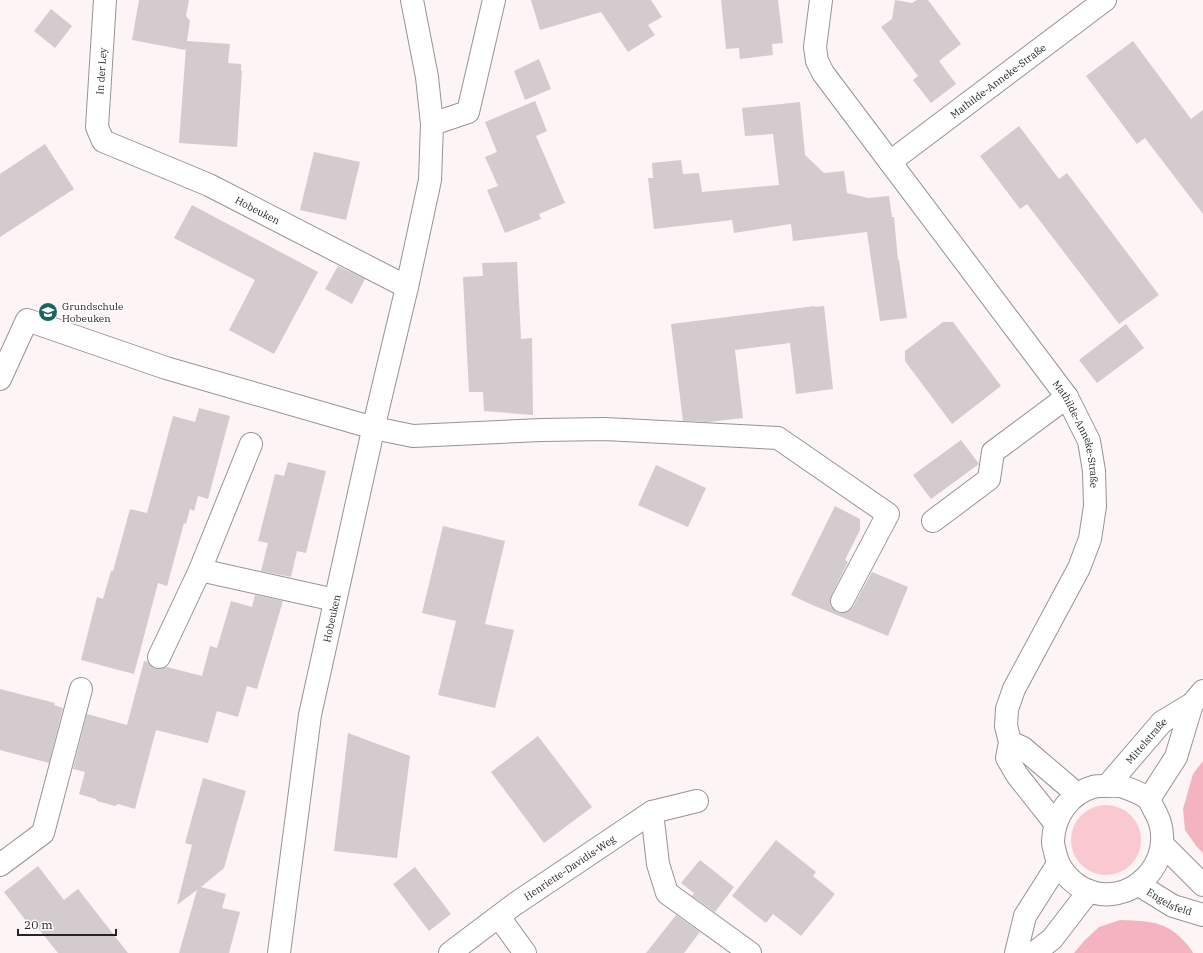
<svg xmlns="http://www.w3.org/2000/svg" width="1203" height="953" font-family="'IBM Plex Serif',serif">
	<style>
		.green { fill: #f9c8d1 }
		.forest { fill: #f4b3c0 }
		.building { fill: #d3cbcd }
		.lines { fill: none; stroke-linecap: round; stroke-linejoin: round }
		.minor-casing { stroke: #999294; stroke-width: 24 }
		.major-casing { stroke: #999294; stroke-width: 24 }
		.minor { stroke: #fff; stroke-width: 22 }
		.major { stroke: #fff; stroke-width: 22 }
		.labels { text-anchor: middle; stroke-width: 3; stroke-linejoin: round; paint-order: stroke }
		.street-label { font-size: 10px; fill: #272425; stroke: #fff }
		.poi-label { font-size: 10px; fill: #272425; stroke: #fff; text-anchor: start }
	</style>
	<rect width="100%" height="100%" fill="#fcf4f5"/>
	<circle class="green" cx="1106" cy="840" r="35"/>
	<g class="forest">
		<path d="M 1203,761 L 1203,853 L 1197,847 L 1185,830 L 1183,809 L 1193,774 Z"/>
		<path d="M 1120,920 C 1144,921 1163,920 1181,938 C 1186,943 1190,947 1193,953 L 1074,953 L 1084,941 L 1099,927 Z"/>
	</g>
	<g class="building">
		<path d="M 139,0 L 189,0 L 186,16 L 190,21 L 187,41 L 230,44 L 228,63 L 241,64 L 241,71 L 242,71 L 237,147 L 179,143 L 186,47 L 185,50 L 132,40 Z"/>
		<path d="M 531,0 L 651,0 L 662,17 L 648,25 L 655,35 L 628,52 L 601,12 L 540,30 Z"/>
		<path d="M 721,0 L 778,0 L 783,43 L 772,44 L 773,55 L 740,59 L 739,48 L 726,49 Z"/>
		<path d="M 895,0 L 912,3 L 917,0 L 928,0 L 961,44 L 939,61 L 956,84 L 931,103 L 913,80 L 918,76 L 881,27 L 892,19 Z"/>
		<path d="M 51,9 L 72,26 L 55,48 L 34,31 Z"/>
		<path d="M 1133,41 L 1191,119 L 1203,110 L 1203,214 L 1145,138 L 1137,144 L 1086,76 Z"/>
		<path d="M 539,59 L 551,89 L 525,100 L 514,71 Z"/>
		<path d="M 535,101 L 547,131 L 536,136 L 565,203 L 539,214 L 541,219 L 505,233 L 487,190 L 498,186 L 485,157 L 497,152 L 485,122 Z"/>
		<path d="M 800,102 L 805,155 L 824,173 L 844,171 L 847,193 L 868,198 L 889,196 L 892,217 L 894,217 L 898,260 L 899,260 L 907,318 L 880,321 L 867,232 L 793,241 L 791,224 L 734,233 L 732,220 L 654,229 L 648,178 L 653,178 L 652,163 L 681,160 L 683,174 L 699,173 L 702,192 L 779,185 L 773,134 L 745,136 L 742,108 Z"/>
		<path d="M 1019,126 L 1059,179 L 1067,173 L 1159,295 L 1119,324 L 1027,204 L 1020,209 L 980,156 Z"/>
		<path d="M 45,144 L 74,189 L 0,237 L 0,174 Z"/>
		<path d="M 314,152 L 360,162 L 346,220 L 300,210 Z"/>
		<path d="M 192,205 L 318,272 L 274,354 L 229,330 L 255,280 L 174,238 Z"/>
		<path d="M 517,262 L 521,339 L 532,338 L 533,415 L 484,411 L 483,392 L 469,392 L 463,277 L 483,276 L 482,263 Z"/>
		<path d="M 338,266 L 365,279 L 352,304 L 325,289 Z"/>
		<path d="M 815,306 L 815,307 L 824,306 L 833,389 L 796,394 L 790,343 L 735,350 L 743,418 L 709,422 L 683,421 L 671,324 Z"/>
		<path d="M 943,322 L 953,322 L 1001,386 L 952,424 L 905,361 L 905,351 Z"/>
		<path d="M 1126,324 L 1144,348 L 1097,383 L 1079,360 Z"/>
		<path d="M 199,408 L 230,416 L 208,499 L 198,496 L 194,511 L 190,509 L 186,524 L 184,523 L 167,586 L 158,583 L 134,674 L 81,660 L 97,597 L 103,599 L 111,571 L 113,571 L 130,509 L 147,513 L 173,416 L 195,422 Z"/>
		<path d="M 961,440 L 979,464 L 931,499 L 913,475 Z"/>
		<path d="M 288,462 L 326,471 L 306,553 L 297,551 L 291,577 L 261,571 L 268,543 L 258,541 L 275,474 L 284,476 Z"/>
		<path d="M 656,465 L 706,488 L 688,527 L 638,505 Z"/>
		<path d="M 835,506 L 860,519 L 860,530 L 845,560 L 848,562 L 831,596 L 830,602 L 831,607 L 837,612 L 843,613 L 849,611 L 853,607 L 872,572 L 908,587 L 888,636 L 810,604 L 791,595 Z"/>
		<path d="M 443,526 L 505,541 L 485,624 L 514,630 L 495,708 L 438,695 L 456,621 L 422,613 Z"/>
		<path d="M 255,595 L 283,601 L 257,689 L 247,686 L 238,717 L 217,711 L 208,743 L 156,730 L 135,809 L 118,804 L 115,806 L 97,801 L 96,799 L 79,794 L 85,772 L 73,769 L 87,714 L 127,725 L 144,661 L 148,662 L 154,668 L 160,669 L 167,667 L 202,676 L 210,646 L 217,648 L 231,601 L 252,607 Z"/>
		<path d="M 0,689 L 55,703 L 54,705 L 63,708 L 49,763 L 0,750 Z"/>
		<path d="M 348,733 L 410,756 L 397,858 L 334,851 Z"/>
		<path d="M 538,736 L 592,807 L 544,843 L 491,772 Z"/>
		<path d="M 203,778 L 246,791 L 224,868 L 201,887 L 226,894 L 222,908 L 240,912 L 229,953 L 179,953 L 197,890 L 177,905 L 192,845 L 185,843 Z"/>
		<path d="M 776,840 L 816,872 L 813,876 L 835,894 L 801,936 L 773,914 L 766,923 L 732,896 Z"/>
		<path d="M 700,860 L 734,887 L 715,912 L 692,896 L 694,893 L 681,883 Z"/>
		<path d="M 38,866 L 64,900 L 78,889 L 128,953 L 58,953 L 34,923 L 30,926 L 4,892 Z"/>
		<path d="M 415,867 L 451,914 L 429,931 L 393,884 Z"/>
		<path d="M 676,915 L 700,932 L 684,953 L 646,953 Z"/>
	</g>
	<g class="lines">
		<defs>
			<g id="minor">
				<path id="s1" d="M 105,0 L 97,127 L 103,141 L 209,185 L 407,287"/>
				<path id="s2" d="M 821,0 L 815,47 L 817,61 L 823,73 L 1067,397 L 1089,441 L 1094,471 L 1095,506 L 1090,539 L 1079,568 L 1014,689 L 1007,709 L 1006,726 L 1010,742 L 1007,758 L 1017,775 L 1055,823"/>
				<path d="M 432,124 L 468,112 L 494,0"/>
				<path id="s3" d="M 890,162 L 1105,0"/>
				<path d="M 0,379 L 27,320 L 166,368 L 374,428 L 413,436 L 541,430 L 605,429 L 778,438 L 888,514 L 842,601"/>
				<path d="M 933,521 L 989,479 L 993,452 L 1067,397"/>
				<path d="M 200,570 L 335,600"/>
				<path d="M 159,657 L 200,570 L 251,444"/>
				<path d="M 1010,742 L 1023,748 L 1077,794"/>
				<path d="M 652,812 L 658,864 L 667,893 L 750,953"/>
				<path d="M 1162,844 L 1203,885"/>
				<path d="M 0,865 L 43,833 L 81,689"/>
				<path id="s4" d="M 1139,885 L 1173,906 L 1203,915"/>
				<path d="M 499,917 L 525,953"/>
				<path id="s5" d="M 279,953 L 310,715 L 375,421 L 407,287 L 430,180 L 432,124 L 427,77 L 412,0"/>
				<path id="s6" d="M 450,953 L 515,904 L 652,812 L 697,801"/>
			</g>
			<g id="major">
				<path id="s7" d="M 1107,786 L 1162,722 L 1192,704"/>
				<path d="M 1121,786 C 1129,789 1142,793 1148,799 C 1151,802 1153,809 1156,813 C 1180,859 1130,913 1082,888 C 1071,882 1059,869 1056,856 C 1055,851 1053,846 1053,841 C 1054,816 1069,794 1093,787 C 1101,785 1112,786 1121,786 Z"/>
				<path d="M 1149,799 L 1176,757 L 1192,704 L 1203,691"/>
				<path d="M 1016,953 L 1025,916 L 1058,864"/>
				<path d="M 1034,953 L 1052,939 L 1089,891"/>
			</g>
		</defs>
		<use href="#minor" class="minor-casing"/>
		<use href="#major" class="major-casing"/>
		<use href="#minor" class="minor"/>
		<use href="#major" class="major"/>
	</g>
	<defs>
		<symbol id="school-disc" viewBox="-11 -11 22 22"><circle r="9.5" fill="#1a655e" stroke="#fff"/><path d="M0-5L7-2L0 1L-7-2ZM-4 1L0 2.5L4 1V4Q0 6-4 4Z" fill="#fff"/></symbol>
	</defs>
	<g fill-rule="evenodd">
		<use href="#school-disc" x="37" y="301" width="22" height="22"/>
	</g>
	<g class="labels">
		<g class="street-label">
			<text transform="translate(101 71) rotate(-86)" y="4">In der Ley</text>
			<text dy="4" stroke="none"><textPath href="#s3" startOffset="135">Mathilde-Anneke-Straße</textPath></text>
			<text dy="4" stroke="none"><textPath href="#s1" startOffset="312">Hobeuken</textPath></text>
			<text dy="4" stroke="none"><textPath href="#s2" startOffset="519">Mathilde-Anneke-Straße</textPath></text>
			<text dy="4" stroke="none"><textPath href="#s5" startOffset="339">Hobeuken</textPath></text>
			<text dy="4" stroke="none"><textPath href="#s7" startOffset="60">Mittelstraße</textPath></text>
			<text dy="4" stroke="none"><textPath href="#s6" startOffset="147">Henriette-Davidis-Weg</textPath></text>
			<text dy="4" stroke="none"><textPath href="#s4" startOffset="35">Engelsfeld</textPath></text>
		</g>
		<g class="poi-label">
			<text x="62" y="310">Grundschule<tspan x="62" dy="12">Hobeuken</tspan></text>
		</g>
	</g>
	<path d="M18 929v6h98v-6" fill="none" stroke="#272425" stroke-width="2"/>
	<text x="24" y="929" font-size="12" fill="#272425" stroke="#ffffff" stroke-width="3" paint-order="stroke">20 m</text>
</svg>
